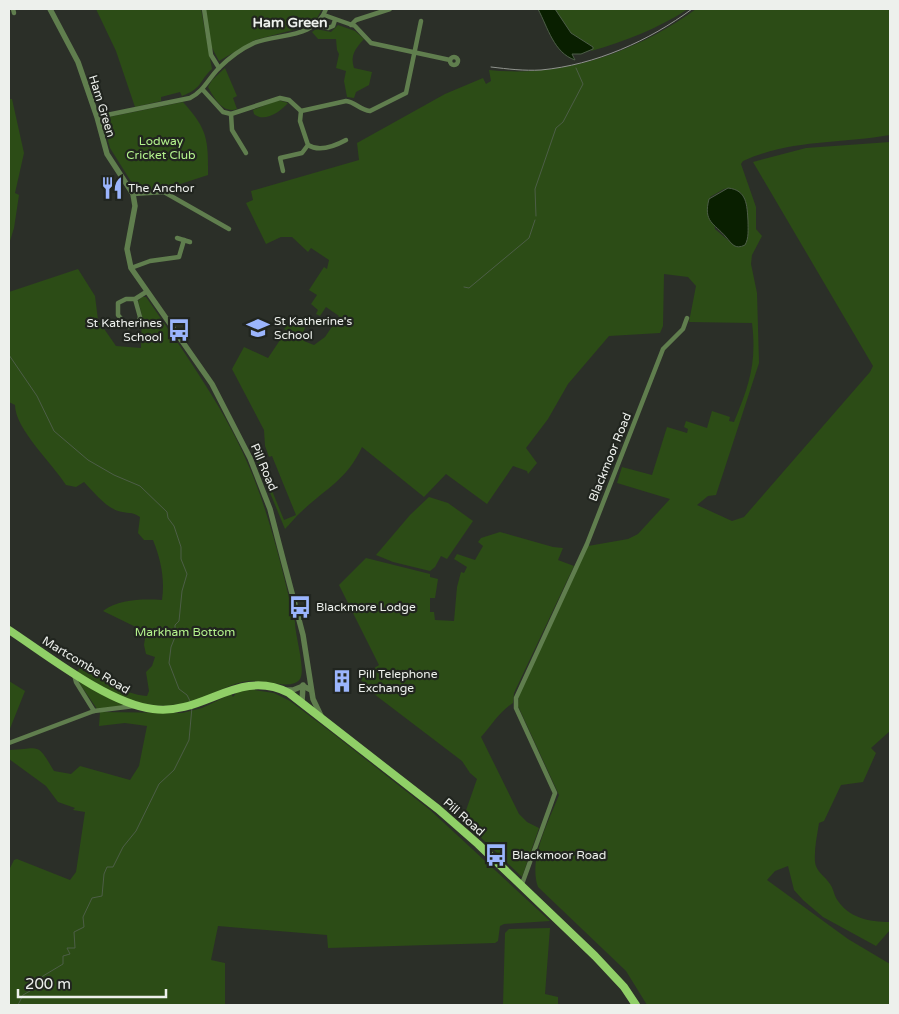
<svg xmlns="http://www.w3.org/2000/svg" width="899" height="1014" font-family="'Varela Round',sans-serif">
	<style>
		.green { fill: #2c4c16; fill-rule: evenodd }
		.water { fill: #091f00; stroke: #4d5e47 }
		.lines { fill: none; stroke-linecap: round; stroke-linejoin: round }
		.stream { stroke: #4d5e47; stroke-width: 1 }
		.minor { stroke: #607e4e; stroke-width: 4.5 }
		.tertiary { stroke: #607e4e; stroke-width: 5.5 }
		.primary { stroke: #90cf67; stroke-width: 8 }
		.rail { stroke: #90948e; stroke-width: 1 }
		.labels { text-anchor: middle; stroke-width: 4.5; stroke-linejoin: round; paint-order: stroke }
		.street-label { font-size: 12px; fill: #edf0ec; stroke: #21251f }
		.park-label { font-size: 12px; fill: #b4f38d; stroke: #21251f }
		.poi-label { font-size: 12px; fill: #edf0ec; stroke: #21251f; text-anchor: start }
		.neighbourhood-label { font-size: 14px; font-weight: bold; fill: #edf0ec; stroke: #21251f }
	</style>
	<rect width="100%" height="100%" fill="#2b2f28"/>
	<g class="green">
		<path d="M 96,9 L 201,9 L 212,69 C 198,82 203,88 182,96 L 180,92 L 161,97 L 161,101 L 135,107 L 116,51 Z"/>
		<path d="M 205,9 L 322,9 L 316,20 L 308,26 L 255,40 L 219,61 L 211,46 Z"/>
		<path d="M 555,9 L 688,9 C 657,29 626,41 591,51 L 593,47 L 571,33 Z"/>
		<path d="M 696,9 L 890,9 L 890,135 C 839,144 792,139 743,161 L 741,164 L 756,207 L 756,229 L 762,236 L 752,255 L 751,264 L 757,293 L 759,363 L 716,495 L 708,496 L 697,505 L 732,521 L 744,517 L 870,372 L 873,366 L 753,162 L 806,148 L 890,142 L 890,731 L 871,748 L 876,753 L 863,782 L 841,785 L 824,821 L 819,823 C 817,836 814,849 815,862 C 816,872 825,876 830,884 C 833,888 834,894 836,898 C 848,918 869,922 890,922 L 890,930 L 876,946 L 823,917 L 803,900 L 794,890 L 788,866 L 775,871 L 767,880 L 848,939 L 890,964 L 890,1005 L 647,1005 L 626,971 L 538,887 C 528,859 549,821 559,795 L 518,706 L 519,692 L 588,546 L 628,539 L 638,534 L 670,499 L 617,483 L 622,467 L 652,475 L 667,427 L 687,433 L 688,429 L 684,427 L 686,421 L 707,428 L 712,411 L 730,417 L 729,421 L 734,422 C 749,386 757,363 752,323 L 689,322 L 696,286 L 688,277 L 664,274 L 663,326 L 660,333 L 609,336 L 568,384 L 548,419 L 526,448 L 537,463 L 528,474 L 527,471 L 513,466 L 487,504 L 446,474 L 424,497 L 362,447 C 346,481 326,488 301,512 C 295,517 291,523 285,529 L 254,454 L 260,449 L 263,459 L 260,461 L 284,520 L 296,515 L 272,456 L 269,457 L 265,446 L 264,430 L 232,369 L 244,347 L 268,358 L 284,334 L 293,339 L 292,334 L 284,329 L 291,319 L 305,328 L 302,335 L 304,341 L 314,345 L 325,337 L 339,316 L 326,307 L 320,316 L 316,314 L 318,310 L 311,304 L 317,295 L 309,290 L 324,267 L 327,269 L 329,260 L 311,248 L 308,252 L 292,237 L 281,237 L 266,244 L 246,203 L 253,200 L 251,191 L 359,160 L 357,143 L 445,94 L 483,78 L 486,84 L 491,81 L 489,70 C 563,78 637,52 696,9 ZM 730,188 L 741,193 L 747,205 L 748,237 L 729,241 L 715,229 L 710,197 L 724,189 Z"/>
		<path d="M 338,25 L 355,31 L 364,39 C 355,49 350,55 354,68 L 372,72 L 369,85 L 356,92 L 354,98 L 347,97 L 344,81 L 346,71 L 336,68 L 339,54 L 337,50 L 336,39 L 318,39 L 312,32 L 316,29 L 331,32 Z"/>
		<path d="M 225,68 L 237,96 L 233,98 L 237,109 C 223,114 214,98 208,87 L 212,80 Z"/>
		<path d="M 9,99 L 12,99 L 24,153 L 15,193 L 19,195 L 14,228 L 9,244 Z"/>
		<path d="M 278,100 L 288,103 C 280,112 264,123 254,114 L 253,110 Z"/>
		<path d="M 183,102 C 208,130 208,139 208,175 L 165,189 L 137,191 L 110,148 L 103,122 L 104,118 Z"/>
		<path d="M 78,269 L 95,296 L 98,320 L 116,346 L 141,348 L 142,315 L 138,301 L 142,297 L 146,297 C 186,355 227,411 253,476 C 272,524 283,573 295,622 C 295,636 306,669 300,679 C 292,691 263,679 249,681 C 231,683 216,693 199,699 C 151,716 117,697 77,672 L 81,666 C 102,678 122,694 147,696 L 149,691 L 146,672 L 152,666 L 155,657 L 146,654 L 144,645 L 146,632 L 103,611 C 119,599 142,599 162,600 C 165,579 161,560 153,540 L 144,540 L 138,533 L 140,517 C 132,511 127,514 118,511 C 104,506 93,491 84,482 L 76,487 L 66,485 C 53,464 15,429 15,405 L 9,402 L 9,283 L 9,292 Z"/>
		<path d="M 429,497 L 448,503 L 473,521 L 447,559 L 441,556 L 435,567 L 430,571 L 393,562 L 376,555 L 410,515 Z"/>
		<path d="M 500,532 L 553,547 L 563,548 L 558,560 L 574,566 L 514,693 L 513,703 C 499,712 492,725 481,737 L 519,814 L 527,822 L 539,828 L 522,877 L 474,831 L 476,827 L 463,819 L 477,779 L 470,773 L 462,761 L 374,694 L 359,678 L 379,665 L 339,585 L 366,558 L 430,574 L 430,577 L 438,579 L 435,598 L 430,598 L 430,612 L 434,612 L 435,620 L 454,621 L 457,587 L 461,572 L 464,573 L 467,567 L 454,559 L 457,554 L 475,560 L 483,546 L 478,542 L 481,538 Z"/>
		<path d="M 9,681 L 25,691 L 9,731 Z"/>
		<path d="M 78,681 L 127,705 L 97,709 Z"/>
		<path d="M 247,689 L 274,693 L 290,701 L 331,732 L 430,810 L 550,921 L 504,924 L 500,926 L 498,941 L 495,943 L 328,948 L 327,935 L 218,926 L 211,960 L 225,963 L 225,1005 L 9,1005 L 9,870 L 14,860 L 17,859 L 70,880 L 76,872 L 85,812 L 73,810 L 75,808 L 58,802 L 46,786 L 9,759 L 9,750 C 41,749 36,741 54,771 L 71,774 L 80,766 L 130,780 L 139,766 L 147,726 L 125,723 L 99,726 L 100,712 L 182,713 L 202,708 L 231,694 L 233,697 L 237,692 Z"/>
		<path d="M 550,928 L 545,994 L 558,997 L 558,1005 L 503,1005 L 505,933 L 509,929 Z"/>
	</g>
	<g class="water">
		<path d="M 538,9 L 555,9 L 571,33 L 593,47 L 593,49 L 581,54 L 572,54 L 575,60 C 554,53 548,28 538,9 Z"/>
		<path d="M 728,188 C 747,190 747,205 748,221 C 748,230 749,238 745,245 C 735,250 732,244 726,237 C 714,223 703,222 709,199 Z"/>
	</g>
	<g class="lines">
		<g class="stream">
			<path d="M 9,127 L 9,137"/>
			<path d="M 9,146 L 9,158"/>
			<path d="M 536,216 L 535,189 L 556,128 L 563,122 L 583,84 L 576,68"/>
			<path d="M 464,287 L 469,288 L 529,238 L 535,220"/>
			<path d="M 9,355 L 37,396 L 54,431 L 88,460 L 114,475 L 140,486 L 167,512 L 168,518 L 174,526 L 181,547 L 181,559 L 187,574 L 182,591 L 179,621 L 175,625 L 175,637 L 171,647 L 169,663 L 179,689 L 187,695 L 190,701"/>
			<path d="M 18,1005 L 23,995 L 30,991 L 30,987 L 43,976 L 63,964 L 63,956 L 70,954 L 67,948 L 75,948 L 74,932 L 84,927 L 83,917 L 92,898 L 102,896 L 104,874 L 107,867 L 113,867 L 123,847 L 136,831 L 159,784 L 174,770 L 189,740 L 192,707"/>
		</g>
		<g class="minor">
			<path d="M 13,9 L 14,13"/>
			<path d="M 204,9 L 211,55 L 219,68"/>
			<path d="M 324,15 L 355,26 L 371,43 L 450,60"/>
			<path d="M 317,24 L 328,28 L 333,26 L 335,20"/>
			<path d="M 351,25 L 356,20 L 390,9"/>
			<circle cx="454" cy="61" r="4"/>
			<path d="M 203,90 L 223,112 L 231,114 L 280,98 L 289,100 L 301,111 L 346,101 C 355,102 360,110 370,111 L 406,93 L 421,21"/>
			<path d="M 231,114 L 232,130 L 246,153"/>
			<path d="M 97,117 L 190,98 C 204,91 208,79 219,68 C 229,58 241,49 254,43 C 280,33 315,39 326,9"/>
			<path d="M 308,145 C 319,152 335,146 346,140"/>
			<path d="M 283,171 L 280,158 L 302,153 L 308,145 L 300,121 L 301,111"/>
			<path d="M 133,194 L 164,192 L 229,229"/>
			<path d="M 177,238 L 190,242"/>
			<path d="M 131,268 L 150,261 L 179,257 L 184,240"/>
			<path d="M 135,299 L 126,299 L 118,303 L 118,315 L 128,327 L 138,326 L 140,317 L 135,299 L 146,292"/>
			<path d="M 74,674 L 76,682 L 94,711"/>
			<path d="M 9,743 L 94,711 L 134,706"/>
			<path d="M 522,884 L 555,793 L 516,708 L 516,698 L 587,544 L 663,349 L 683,329 L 687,318"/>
		</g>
		<g class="tertiary">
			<path d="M 50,9 L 78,62 L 97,117 L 107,154 L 133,194 L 135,206 L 127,249 L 131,268 L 212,384 L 250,458 L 270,509 L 278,540 L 303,635 L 313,699 L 322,718"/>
			<path d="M 283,690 L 293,690 L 303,686 L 311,690"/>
			<path d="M 302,702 L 303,685"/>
		</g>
		<path class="primary" d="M 9,630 C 47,655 109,704 153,709 C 204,716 238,667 289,693 L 438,809 L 478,844 L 595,956 L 624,987 L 636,1005"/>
		<path class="rail" d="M 491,67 C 508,69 524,71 541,70 C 595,65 649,41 692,9"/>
	</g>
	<defs>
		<symbol id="restaurant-bare" viewBox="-9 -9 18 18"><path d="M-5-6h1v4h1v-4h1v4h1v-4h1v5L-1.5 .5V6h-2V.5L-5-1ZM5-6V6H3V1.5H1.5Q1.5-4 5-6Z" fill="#9bb5fd" stroke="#21251f" stroke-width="2.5" paint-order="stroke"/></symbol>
		<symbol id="school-bare" viewBox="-9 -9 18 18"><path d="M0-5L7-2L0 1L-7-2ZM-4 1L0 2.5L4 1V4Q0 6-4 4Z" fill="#9bb5fd" stroke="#21251f" stroke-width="2.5" paint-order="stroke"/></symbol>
		<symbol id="bus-bare" viewBox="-9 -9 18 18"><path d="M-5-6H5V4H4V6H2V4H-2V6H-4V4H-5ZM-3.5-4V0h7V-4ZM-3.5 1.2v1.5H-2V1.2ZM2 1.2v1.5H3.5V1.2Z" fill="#9bb5fd" stroke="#21251f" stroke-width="2.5" paint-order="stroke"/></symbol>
		<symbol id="building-bare" viewBox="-9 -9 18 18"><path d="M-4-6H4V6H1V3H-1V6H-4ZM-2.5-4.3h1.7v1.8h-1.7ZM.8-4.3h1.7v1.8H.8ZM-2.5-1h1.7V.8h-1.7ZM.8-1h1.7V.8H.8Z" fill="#9bb5fd" stroke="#21251f" stroke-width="2.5" paint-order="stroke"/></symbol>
	</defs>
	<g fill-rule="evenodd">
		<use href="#restaurant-bare" x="96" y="172" width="32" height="32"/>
		<use href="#school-bare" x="242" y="312" width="32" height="32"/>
		<use href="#bus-bare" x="163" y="314" width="32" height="32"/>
		<use href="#bus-bare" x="284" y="591" width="32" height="32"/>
		<use href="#building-bare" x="326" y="665" width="32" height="32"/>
		<use href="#bus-bare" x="480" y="839" width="32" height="32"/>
	</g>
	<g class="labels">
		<g class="street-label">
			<text transform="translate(102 106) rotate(73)" y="4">Ham Green</text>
			<text transform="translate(610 457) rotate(-68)" y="4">Blackmoor Road</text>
			<text transform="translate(264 467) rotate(67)" y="4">Pill Road</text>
			<text transform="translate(86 665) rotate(31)" y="4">Martcombe Road</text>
			<text transform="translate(464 817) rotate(41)" y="4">Pill Road</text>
		</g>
		<g class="park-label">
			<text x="161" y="145">Lodway<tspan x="161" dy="14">Cricket Club</tspan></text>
			<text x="185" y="636">Markham Bottom</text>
		</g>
		<g class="poi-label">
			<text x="128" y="192">The Anchor</text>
			<text x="274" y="325">St Katherine's<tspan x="274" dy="14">School</tspan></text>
			<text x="162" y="327" text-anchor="end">St Katherines<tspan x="162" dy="14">School</tspan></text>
			<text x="316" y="611">Blackmore Lodge</text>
			<text x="358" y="678">Pill Telephone<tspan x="358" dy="14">Exchange</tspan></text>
			<text x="512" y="859">Blackmoor Road</text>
		</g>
		<g class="neighbourhood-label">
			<text x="290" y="27">Ham Green</text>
		</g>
	</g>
	<rect width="899" height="1014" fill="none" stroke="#edf0ec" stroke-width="20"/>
	<path d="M18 989v8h148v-8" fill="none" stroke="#edf0ec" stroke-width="2.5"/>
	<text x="25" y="989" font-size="15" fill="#edf0ec" stroke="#21251f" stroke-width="4" paint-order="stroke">200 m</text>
</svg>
